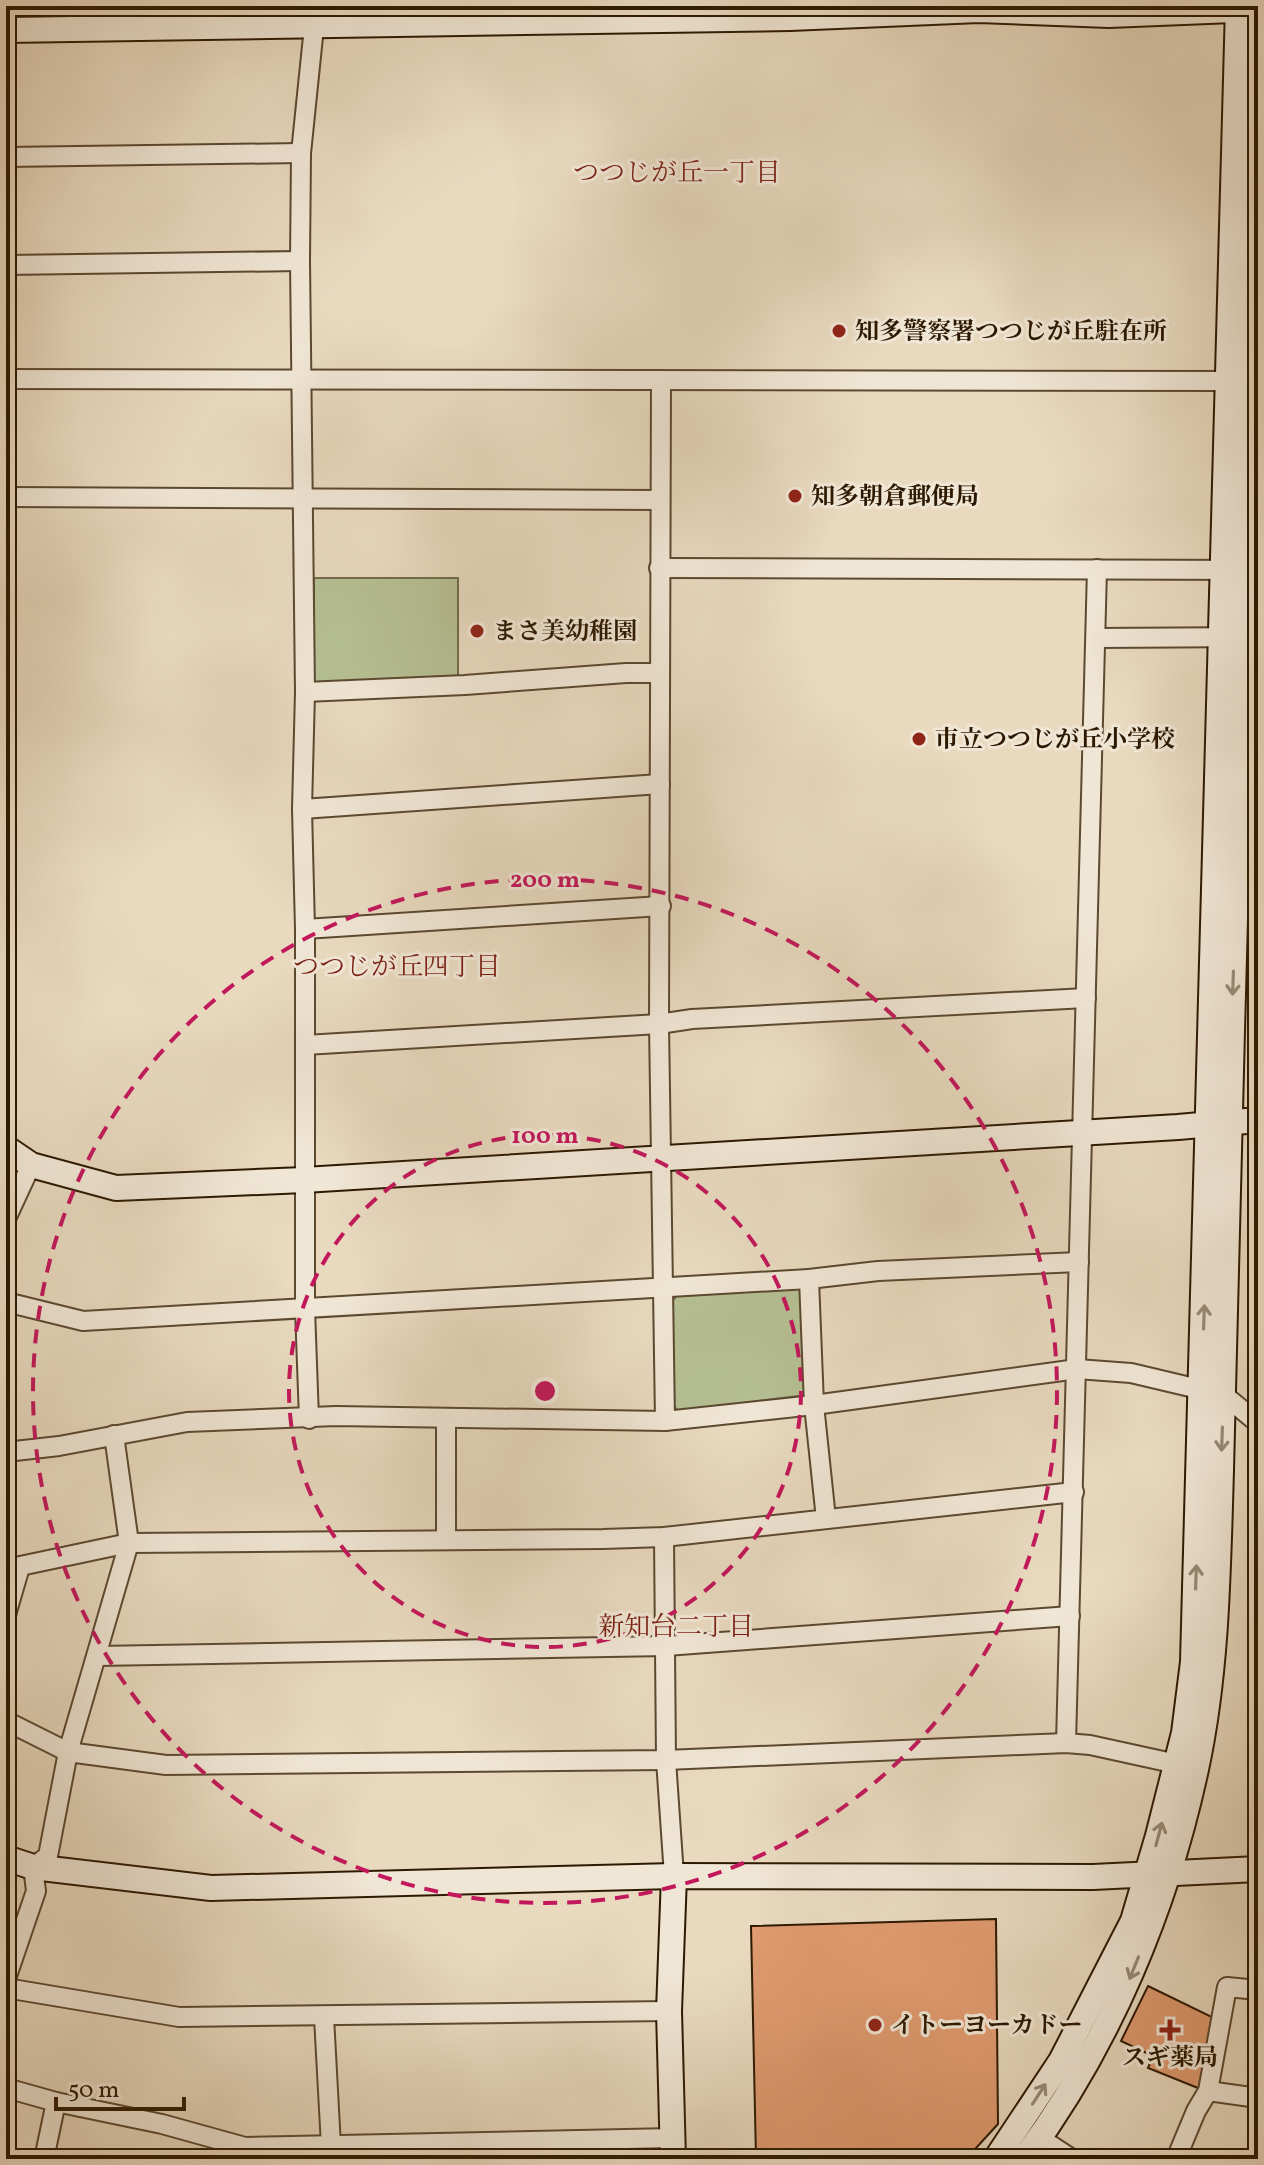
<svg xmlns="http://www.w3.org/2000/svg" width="1264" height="2165" font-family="Vollkorn,'Noto Serif JP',serif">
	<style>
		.green { fill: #b5bf93; stroke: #716c4a; stroke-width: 2 }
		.building { fill: #df9a6f; stroke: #2d1901; stroke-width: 2 }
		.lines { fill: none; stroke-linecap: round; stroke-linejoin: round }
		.street-casing { stroke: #5c4930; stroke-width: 22 }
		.secondary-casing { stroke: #2d1901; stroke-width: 28 }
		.street { stroke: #f0e6d5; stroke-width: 18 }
		.secondary { stroke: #f0e6d5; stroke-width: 24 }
		.oneway { stroke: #988a76 }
		.ring { fill: none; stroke: #c2185b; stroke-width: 4; stroke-dasharray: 14 10 }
		.poi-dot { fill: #8f2418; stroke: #f0e6d5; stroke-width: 3 }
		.labels { text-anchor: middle; stroke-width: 6; stroke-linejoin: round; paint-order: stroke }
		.poi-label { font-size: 24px; font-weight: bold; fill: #2d1901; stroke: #f0e6d5; text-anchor: start }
		.neighbourhood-label { font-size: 26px; fill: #7a1f14; stroke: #f0e6d5 }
		.centre { fill: #c2185b; stroke: #f0e6d5; stroke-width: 4 }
		.ring-label { font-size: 24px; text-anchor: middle; font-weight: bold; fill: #c2185b; stroke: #f0e6d5; stroke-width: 6; stroke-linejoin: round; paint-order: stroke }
	</style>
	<rect width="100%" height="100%" fill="#e8d9bf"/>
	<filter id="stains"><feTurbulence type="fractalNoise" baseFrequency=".0025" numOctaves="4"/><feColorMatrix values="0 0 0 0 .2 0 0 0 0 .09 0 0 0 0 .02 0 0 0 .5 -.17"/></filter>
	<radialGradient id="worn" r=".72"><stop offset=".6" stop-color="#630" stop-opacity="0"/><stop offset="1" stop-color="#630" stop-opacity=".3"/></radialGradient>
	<g class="green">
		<path d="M 314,578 L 458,578 L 458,681 L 314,685 Z"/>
		<path d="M 801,1288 L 807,1395 L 678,1411 L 672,1404 L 673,1300 L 679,1294 Z"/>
		<path d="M 548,2149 L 654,2150 L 655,2159 L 548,2159 Z"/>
	</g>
	<g class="building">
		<path d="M 996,1919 L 998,2124 L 966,2159 L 756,2159 L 751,1926 Z"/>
		<path d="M 1148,1986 L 1216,2019 L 1203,2090 L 1148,2068 L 1153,2056 L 1121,2041 Z"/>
	</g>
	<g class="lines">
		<defs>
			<g id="street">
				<path d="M 6,157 L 301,153"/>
				<path d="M 6,265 L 300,261"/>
				<path d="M 6,379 L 1239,381"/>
				<path d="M 661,380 L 659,1024 L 665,1421"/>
				<path d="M 6,497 L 660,500"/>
				<path d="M 659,568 L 1258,570"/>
				<path d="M 1096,638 L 1258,637"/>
				<path d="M 305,692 L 465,685 L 626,673 L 660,673"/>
				<path d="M 302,809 L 660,784"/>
				<path d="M 305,929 L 661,906"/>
				<path d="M 305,1045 L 659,1024 L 692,1019 L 1086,998"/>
				<path d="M 6,1219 L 31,1165"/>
				<path d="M 809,1279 L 814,1405 L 826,1519"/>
				<path d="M 6,1302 L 83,1321 L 809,1279 L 878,1271 L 1079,1262"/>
				<path d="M 309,1419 L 305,1309 L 305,929 L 302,809 L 305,692 L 300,261 L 301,153 L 314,27"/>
				<path d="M 6,1452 L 59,1446 L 187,1422 L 336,1416 L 665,1421 L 814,1405 L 1077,1369 L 1131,1373 L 1224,1395 L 1258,1423"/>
				<path d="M 664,1537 L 666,1760 L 674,1876"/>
				<path d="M 446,1540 L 446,1418"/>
				<path d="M 6,1569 L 129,1543 L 603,1539 L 664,1537 L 1074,1492"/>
				<path d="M 6,1615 L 20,1567"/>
				<path d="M 97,1656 L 666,1646 L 1070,1616"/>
				<path d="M 6,1721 L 68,1752 L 166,1765 L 666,1760 L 1066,1743 L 1090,1745 L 1186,1766"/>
				<path d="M 1066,1743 L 1097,569"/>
				<path d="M 6,1979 L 36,1891 L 33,1867 L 48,1856 L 68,1752 L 129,1543 L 114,1435"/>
				<path d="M 6,1988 L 179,2017 L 669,2011"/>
				<path d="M 324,2017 L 331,2146"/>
				<path d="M 6,2088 L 56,2102 L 162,2124 L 245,2147 L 673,2138"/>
				<path d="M 1208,2091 L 1258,2098"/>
				<path d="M 1040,2138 L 1072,2159"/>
				<path d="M 44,2159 L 56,2102"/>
				<path d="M 1176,2159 L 1196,2111 L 1208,2091 L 1227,1987 L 1258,1990"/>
			</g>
			<g id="secondary">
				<path d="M 6,30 L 790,18 L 979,10 L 1109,15 L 1258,9"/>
				<path d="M 6,1148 L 31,1165 L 116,1188 L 304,1180 L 1178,1127 L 1258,1120"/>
				<path d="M 6,1858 L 33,1867 L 211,1888 L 674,1876 L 1093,1877 L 1258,1869"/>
				<path d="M 673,2159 L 669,2011 L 674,1876"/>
				<path d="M 996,2159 L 1061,2061 L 1133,1921 L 1158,1836 L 1184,1733 L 1193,1662 L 1238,6"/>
				<path d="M 1024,2159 C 1109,2045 1166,1908 1196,1769 C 1217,1672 1218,1570 1221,1470 C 1226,1324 1227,1177 1232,1031 C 1242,709 1250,387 1258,65"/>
			</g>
		</defs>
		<use href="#street" class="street-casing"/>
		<use href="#secondary" class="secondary-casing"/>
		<use href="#street" class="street"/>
		<use href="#secondary" class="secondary"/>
	</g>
	<defs><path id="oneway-shaft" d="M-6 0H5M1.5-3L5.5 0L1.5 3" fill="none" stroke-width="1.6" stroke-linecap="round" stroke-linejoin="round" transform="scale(2)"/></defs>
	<g class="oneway">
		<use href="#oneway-shaft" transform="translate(1233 983) rotate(92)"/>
		<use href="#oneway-shaft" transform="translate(1204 1317) rotate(-88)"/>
		<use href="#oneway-shaft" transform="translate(1222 1439) rotate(92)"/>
		<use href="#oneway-shaft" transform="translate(1196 1577) rotate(-88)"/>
		<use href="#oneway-shaft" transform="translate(1159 1834) rotate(-75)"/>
		<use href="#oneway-shaft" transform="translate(1134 1968) rotate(112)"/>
		<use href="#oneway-shaft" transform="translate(1039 2094) rotate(-57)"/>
	</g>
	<g class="ring">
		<circle cx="545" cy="1391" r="256"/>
		<circle cx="545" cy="1391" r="512"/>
	</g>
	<g class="poi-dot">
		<circle cx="839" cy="331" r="8"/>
		<circle cx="795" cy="496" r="8"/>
		<circle cx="477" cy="631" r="8"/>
		<circle cx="919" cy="739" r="8"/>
		<circle cx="875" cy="2025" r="8"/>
		<path d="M1166 2018h8v8h8v8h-8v8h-8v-8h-8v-8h8z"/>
	</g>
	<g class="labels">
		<g class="poi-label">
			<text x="855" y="339">知多警察署つつじが丘駐在所</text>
			<text x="811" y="504">知多朝倉郵便局</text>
			<text x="493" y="639">まさ美幼稚園</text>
			<text x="935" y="747">市立つつじが丘小学校</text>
			<text x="891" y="2033">イトーヨーカドー</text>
			<text x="1170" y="2065" text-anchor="middle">スギ薬局</text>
		</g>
		<g class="neighbourhood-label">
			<text x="677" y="181">つつじが丘一丁目</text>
			<text x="397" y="975">つつじが丘四丁目</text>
			<text x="676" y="1635">新知台二丁目</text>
		</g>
	</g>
	<circle cx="545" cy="1391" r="12" class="centre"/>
	<g class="ring-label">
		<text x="545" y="887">200 m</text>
		<text x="545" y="1143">100 m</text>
	</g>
	<rect width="1264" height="2165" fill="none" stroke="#e8d9bf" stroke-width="32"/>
	<rect x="8" y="8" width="1248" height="2149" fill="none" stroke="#2d1901" stroke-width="4"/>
	<rect x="16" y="16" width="1232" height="2133" fill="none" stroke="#2d1901" stroke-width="2"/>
	<path d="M56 2097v12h128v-12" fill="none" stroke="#2d1901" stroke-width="4"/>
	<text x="68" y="2097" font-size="24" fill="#2d1901" stroke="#f0e6d5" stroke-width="6" paint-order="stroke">50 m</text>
	<rect width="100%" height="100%" filter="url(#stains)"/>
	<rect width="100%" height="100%" fill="url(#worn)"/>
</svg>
